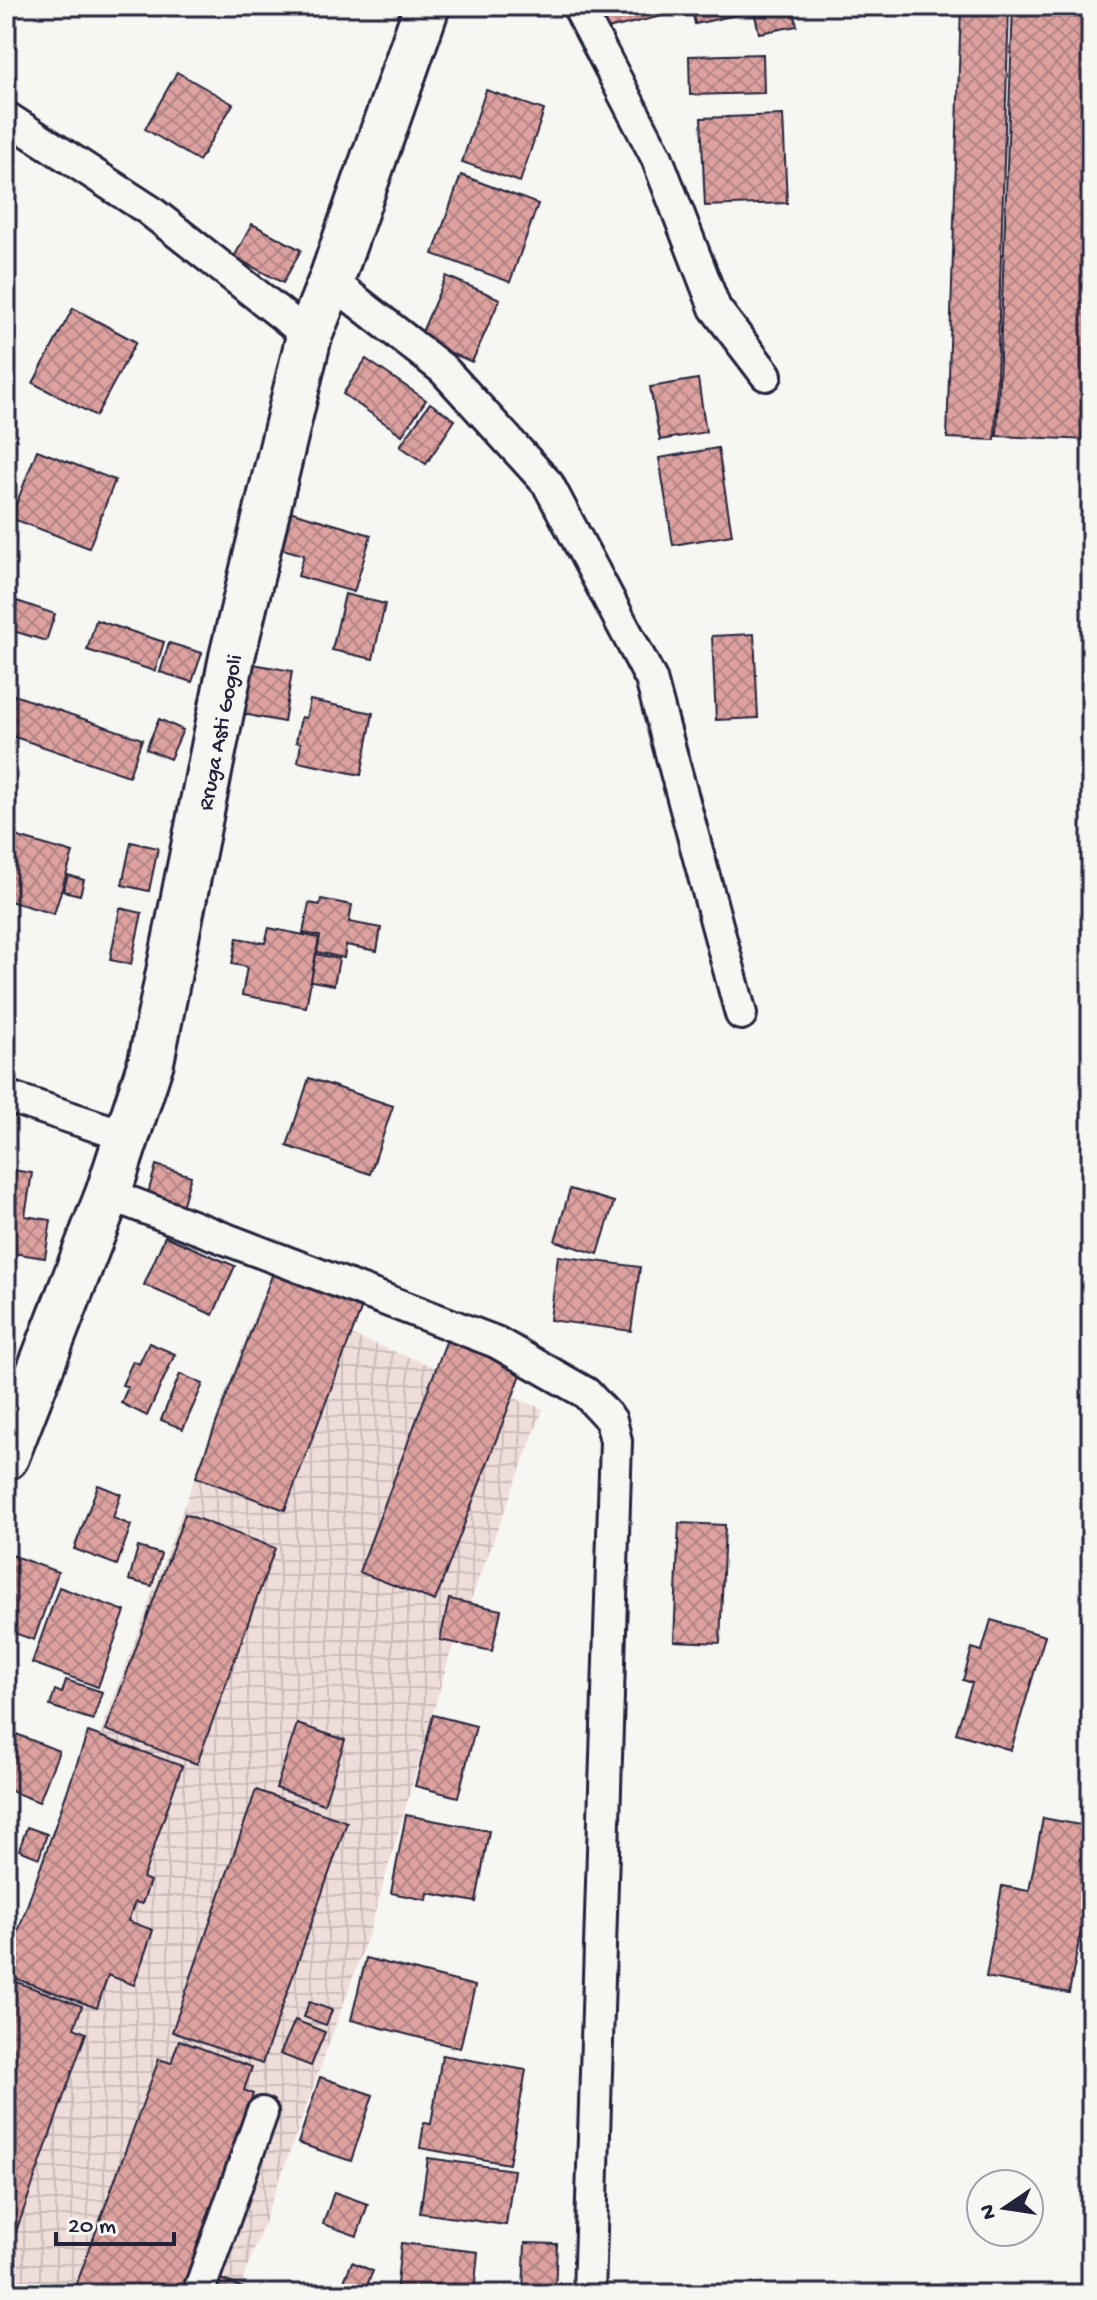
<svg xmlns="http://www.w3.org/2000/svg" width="1097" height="2300" font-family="'Gochi Hand',sans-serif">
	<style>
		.industrial { fill: url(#industrial-grid) }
		.building { fill: url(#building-cross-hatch); stroke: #22223b; stroke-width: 2 }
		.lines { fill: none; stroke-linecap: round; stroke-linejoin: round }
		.street-casing { stroke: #22223b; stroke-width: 36 }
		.secondary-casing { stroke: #22223b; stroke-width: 50 }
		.street { stroke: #f6f6f2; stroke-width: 30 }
		.secondary { stroke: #f6f6f2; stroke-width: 44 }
		.labels { text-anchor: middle; stroke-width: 6; stroke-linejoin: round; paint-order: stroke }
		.street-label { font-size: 22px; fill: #22223b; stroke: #f6f6f2 }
	</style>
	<defs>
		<pattern id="industrial-grid" width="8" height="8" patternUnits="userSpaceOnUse" patternTransform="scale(2)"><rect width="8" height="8" fill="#eeddd9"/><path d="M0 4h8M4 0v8" fill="none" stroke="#ccbdbb"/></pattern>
		<pattern id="building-cross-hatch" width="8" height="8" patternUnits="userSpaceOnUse" patternTransform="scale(2)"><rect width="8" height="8" fill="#dda2a0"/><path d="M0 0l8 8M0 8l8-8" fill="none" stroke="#b38484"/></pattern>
	</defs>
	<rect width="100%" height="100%" fill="#f6f6f2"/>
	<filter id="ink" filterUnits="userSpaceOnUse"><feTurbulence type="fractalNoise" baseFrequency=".0125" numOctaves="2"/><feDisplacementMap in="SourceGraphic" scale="16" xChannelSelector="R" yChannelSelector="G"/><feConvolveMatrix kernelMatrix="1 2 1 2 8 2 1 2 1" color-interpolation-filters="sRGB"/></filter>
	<g filter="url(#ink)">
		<path class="industrial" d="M 260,1300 L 543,1409 L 449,1657 L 370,1930 L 238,2294 L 6,2294 L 6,1992 Z"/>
		<g class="building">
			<path d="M 597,6 L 668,6 L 670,14 L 603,30 Z"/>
			<path d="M 705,6 L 793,6 L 797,26 L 759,33 L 754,11 L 695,24 L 692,9 Z"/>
			<path d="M 961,6 L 1009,6 L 995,440 L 947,438 Z"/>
			<path d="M 1013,6 L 1091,6 L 1091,440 L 997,436 Z"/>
			<path d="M 763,54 L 764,93 L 690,95 L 689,56 Z"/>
			<path d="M 177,72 L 233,104 L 199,161 L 145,129 Z"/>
			<path d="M 486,90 L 544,110 L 520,182 L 462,162 Z"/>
			<path d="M 783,115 L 787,203 L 705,206 L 701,118 Z"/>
			<path d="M 461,175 L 538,204 L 510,282 L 433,254 Z"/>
			<path d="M 252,224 L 301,250 L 283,283 L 234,257 Z"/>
			<path d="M 446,276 L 500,299 L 472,362 L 419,339 Z"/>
			<path d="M 73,308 L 136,342 L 96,416 L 33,383 Z"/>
			<path d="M 366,359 L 426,400 L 402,435 L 343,394 Z"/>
			<path d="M 698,379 L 706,432 L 660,440 L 650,387 Z"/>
			<path d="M 430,403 L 455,420 L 426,464 L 400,446 Z"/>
			<path d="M 718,448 L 732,535 L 673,545 L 659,458 Z"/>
			<path d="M 37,450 L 115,480 L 89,548 L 11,518 Z"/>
			<path d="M 289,511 L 371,535 L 354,592 L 298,576 L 304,555 L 279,548 Z"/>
			<path d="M 345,594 L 385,604 L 373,659 L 332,650 Z"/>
			<path d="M 17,601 L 55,614 L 46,641 L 7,629 Z"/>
			<path d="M 96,620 L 164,642 L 155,671 L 87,650 Z"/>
			<path d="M 754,634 L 758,718 L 716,720 L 712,636 Z"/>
			<path d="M 169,643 L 202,653 L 192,682 L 160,672 Z"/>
			<path d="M 253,664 L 292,671 L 284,722 L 243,714 Z"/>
			<path d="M 14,695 L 142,739 L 129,776 L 6,734 L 6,719 Z"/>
			<path d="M 310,700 L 373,713 L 361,775 L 298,762 L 301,743 L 296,742 L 301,717 L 306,718 Z"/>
			<path d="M 159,719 L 183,730 L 170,759 L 146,749 Z"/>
			<path d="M 15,836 L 73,853 L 54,914 L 6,900 L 6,866 Z"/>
			<path d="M 131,842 L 158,848 L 149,891 L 122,885 Z"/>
			<path d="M 68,875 L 84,880 L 80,895 L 63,891 Z"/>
			<path d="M 321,899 L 352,905 L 349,922 L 381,928 L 377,951 L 346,945 L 344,958 L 317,952 L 320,936 L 303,933 L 309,903 L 320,905 Z"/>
			<path d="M 120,908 L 142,913 L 131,964 L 110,960 Z"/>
			<path d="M 269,928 L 319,938 L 306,1007 L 242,995 L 247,967 L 232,964 L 237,938 L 265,943 Z"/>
			<path d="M 316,954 L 339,959 L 334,985 L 311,981 Z"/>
			<path d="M 309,1078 L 393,1106 L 370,1174 L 287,1146 Z"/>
			<path d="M 156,1165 L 191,1176 L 182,1207 L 147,1197 Z"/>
			<path d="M 6,1169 L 32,1173 L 25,1216 L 51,1220 L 45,1258 L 6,1252 Z"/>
			<path d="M 570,1189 L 614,1202 L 598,1254 L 555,1241 Z"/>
			<path d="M 165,1236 L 235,1266 L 213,1315 L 144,1285 Z"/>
			<path d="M 558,1256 L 640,1267 L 631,1331 L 550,1320 Z"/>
			<path d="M 274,1270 L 363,1304 L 285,1510 L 196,1477 Z"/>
			<path d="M 449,1334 L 525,1364 L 435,1601 L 359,1572 Z"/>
			<path d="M 149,1343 L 175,1354 L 147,1416 L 121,1403 L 128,1387 L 122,1385 L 133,1361 L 139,1364 Z"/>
			<path d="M 180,1374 L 203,1384 L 183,1429 L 161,1420 Z"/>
			<path d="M 98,1485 L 121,1494 L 113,1518 L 131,1525 L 117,1565 L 74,1549 Z"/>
			<path d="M 185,1514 L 275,1548 L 197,1764 L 106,1730 Z"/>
			<path d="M 679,1523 L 725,1525 L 720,1643 L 674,1641 Z"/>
			<path d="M 138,1547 L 161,1554 L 152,1586 L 129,1580 Z"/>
			<path d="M 6,1553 L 58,1572 L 34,1640 L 9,1631 L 6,1639 Z"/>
			<path d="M 59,1587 L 125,1611 L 98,1687 L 32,1663 Z"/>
			<path d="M 449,1599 L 501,1610 L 492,1651 L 440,1640 Z"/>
			<path d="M 991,1620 L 1045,1636 L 1011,1750 L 956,1733 L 972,1683 L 963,1680 L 972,1648 L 982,1651 Z"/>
			<path d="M 66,1680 L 102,1692 L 93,1720 L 50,1706 L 55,1690 L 62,1693 Z"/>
			<path d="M 433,1715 L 476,1726 L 458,1797 L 415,1786 Z"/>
			<path d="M 297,1724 L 345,1740 L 324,1804 L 276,1788 Z"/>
			<path d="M 6,1730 L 59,1751 L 39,1802 L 6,1789 Z"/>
			<path d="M 88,1732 L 182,1766 L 143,1878 L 150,1881 L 142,1904 L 135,1902 L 128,1921 L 153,1930 L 134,1985 L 108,1975 L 97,2008 L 6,1975 L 6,1966 Z"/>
			<path d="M 256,1790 L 347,1822 L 262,2064 L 172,2032 Z"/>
			<path d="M 406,1815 L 489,1831 L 476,1902 L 428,1893 L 427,1900 L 391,1893 Z"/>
			<path d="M 1043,1818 L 1091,1827 L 1091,1879 L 1069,1993 L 986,1977 L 1002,1886 L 1029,1891 Z"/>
			<path d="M 27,1827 L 47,1834 L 39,1858 L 19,1850 Z"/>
			<path d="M 366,1958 L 475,1986 L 460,2048 L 351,2020 Z"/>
			<path d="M 8,1979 L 82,2006 L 74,2028 L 86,2033 L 6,2260 Z"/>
			<path d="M 309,2002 L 332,2010 L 326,2025 L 304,2017 Z"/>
			<path d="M 295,2020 L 325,2032 L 311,2066 L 280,2054 Z"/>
			<path d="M 179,2040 L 252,2067 L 244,2090 L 253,2094 L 180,2294 L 73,2294 L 159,2059 L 171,2063 Z"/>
			<path d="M 442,2055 L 526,2070 L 509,2164 L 420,2148 L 424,2123 L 431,2124 Z"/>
			<path d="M 320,2077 L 373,2095 L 351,2161 L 298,2143 Z"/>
			<path d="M 428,2158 L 514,2170 L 506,2225 L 420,2213 Z"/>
			<path d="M 334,2192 L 368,2204 L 357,2236 L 323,2224 Z"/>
			<path d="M 401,2243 L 478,2252 L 474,2294 L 396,2294 Z"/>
			<path d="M 525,2243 L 557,2244 L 555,2294 L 523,2293 Z"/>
			<path d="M 352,2262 L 373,2271 L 365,2290 L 344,2281 Z"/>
			<path d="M 218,2278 L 258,2294 L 212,2294 Z"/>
		</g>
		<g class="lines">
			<defs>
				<g id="street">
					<path d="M 578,6 L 657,158 L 715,308 L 766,375"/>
					<path d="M 6,117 L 149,210 L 309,336"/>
					<path d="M 331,281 L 443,369 L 548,484 L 651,679 L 741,1014"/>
					<path d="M 6,1096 L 126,1136"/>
					<path d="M 108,1194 L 496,1342 L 586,1393 L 611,1420 L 616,1441 L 589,2294"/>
					<path d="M 198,2294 L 262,2113"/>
				</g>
				<path id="secondary" d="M 6,1457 L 108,1194 L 151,1062 L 232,657 L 309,336 L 331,281 L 427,6"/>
			</defs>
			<use href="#street" class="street-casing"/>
			<use href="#secondary" class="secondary-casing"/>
			<use href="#street" class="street"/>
			<use href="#secondary" class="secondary"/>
		</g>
	</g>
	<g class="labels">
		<g class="street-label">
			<text transform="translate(218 732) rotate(-79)" y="8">Rruga Asti Gogoli</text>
		</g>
	</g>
	<rect width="1097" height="2300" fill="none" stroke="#f6f6f2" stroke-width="32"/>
	<rect x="16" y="16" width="1065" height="2268" fill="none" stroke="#22223b" stroke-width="3" filter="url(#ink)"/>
	<g transform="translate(1005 2208) rotate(257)"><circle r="38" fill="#f6f6f2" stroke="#a1a1a9" stroke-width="2"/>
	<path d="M0-6L14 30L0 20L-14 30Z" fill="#22223b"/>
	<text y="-12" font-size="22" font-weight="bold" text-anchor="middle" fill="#22223b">N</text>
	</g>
	<path d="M56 2232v12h118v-12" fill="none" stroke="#22223b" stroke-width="4"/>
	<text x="68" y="2232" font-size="24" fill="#22223b" stroke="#f6f6f2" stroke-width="6" paint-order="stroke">20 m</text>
</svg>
